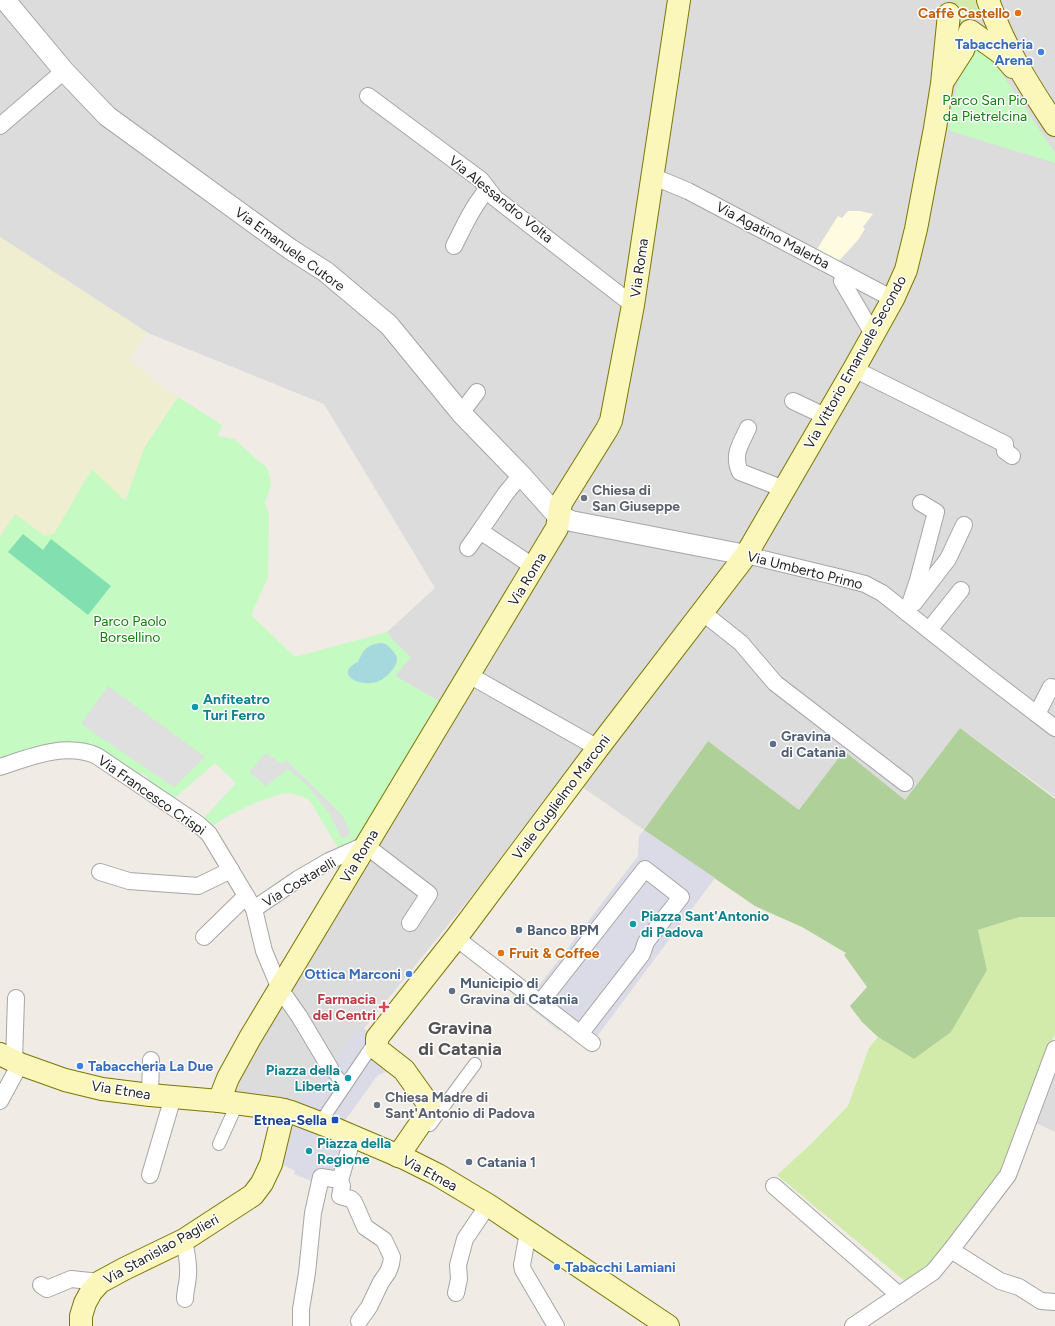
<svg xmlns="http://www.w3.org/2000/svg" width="1055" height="1326" font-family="Figtree,sans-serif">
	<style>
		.residential { fill: #dddcdc }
		.education { fill: #fffbe0 }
		.farmland { fill: #efeed1 }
		.grass { fill: #d2ebab }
		.forest { fill: #b0d099 }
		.park { fill: #c5fac2 }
		.pitch { fill: #82e0b0 }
		.parking { fill: #dfdfdf }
		.plaza { fill: #dadbe6 }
		.water { fill: #a5d9de }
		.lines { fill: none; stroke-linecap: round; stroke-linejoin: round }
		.pedestrian-casing { stroke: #a6a6a6; stroke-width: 14 }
		.minor-casing { stroke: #a6a6a6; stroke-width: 18 }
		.tertiary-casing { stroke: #a6a6a6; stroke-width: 22 }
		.secondary-casing { stroke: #7a7803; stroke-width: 24 }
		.pedestrian { stroke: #fff; stroke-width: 12 }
		.minor { stroke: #fff; stroke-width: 16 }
		.tertiary { stroke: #fff; stroke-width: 20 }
		.secondary { stroke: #fbf6b9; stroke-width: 22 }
		.food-dot { fill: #e8710a; stroke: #fff; stroke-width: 1.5 }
		.shop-dot { fill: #3f7fe0; stroke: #fff; stroke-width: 1.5 }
		.worship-dot { fill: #6b7280; stroke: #fff; stroke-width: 1.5 }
		.culture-dot { fill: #0f9aa8; stroke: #fff; stroke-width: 1.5 }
		.service-dot { fill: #5c6f8a; stroke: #fff; stroke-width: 1.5 }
		.health-dot { fill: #e0444e; stroke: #fff; stroke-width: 1.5 }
		.transit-dot { fill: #1a4fb4; stroke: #fff; stroke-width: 1.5 }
		.labels { text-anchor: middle; stroke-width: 3; stroke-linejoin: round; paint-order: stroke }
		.food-label { font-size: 14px; font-weight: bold; fill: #c56008; stroke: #fff; text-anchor: end }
		.shop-label { font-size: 14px; font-weight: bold; fill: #366cbe; stroke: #fff; text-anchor: end }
		.park-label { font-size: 14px; fill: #0e810a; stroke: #fff }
		.street-label { font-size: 14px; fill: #1f1f1f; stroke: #fff }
		.worship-label { font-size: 14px; font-weight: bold; fill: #5b616d; stroke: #fff; text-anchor: start }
		.culture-label { font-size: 14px; font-weight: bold; fill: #0d838f; stroke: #fff; text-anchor: start }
		.service-label { font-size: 14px; font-weight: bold; fill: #4e5e75; stroke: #fff; text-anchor: start }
		.health-label { font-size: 14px; font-weight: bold; fill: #be3a42; stroke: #fff; text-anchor: end }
		.transit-label { font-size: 14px; font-weight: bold; fill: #164399; stroke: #fff; text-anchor: end }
		.district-label { font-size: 18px; font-weight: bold; fill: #525252; stroke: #fff }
	</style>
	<rect width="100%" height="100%" fill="#f0ebe5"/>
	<g class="residential">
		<path d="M 0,0 L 1055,0 L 1055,797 L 960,728 L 905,800 L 799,810 L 708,741 L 644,830 L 568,777 L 302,1105 L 226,1095 L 443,704 L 395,676 L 393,640 L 387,632 L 435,588 L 324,404 L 148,333 L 0,237 Z"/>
		<path d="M 1055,1052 L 1055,1132 L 1036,1123 Z"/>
	</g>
	<path class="education" d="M 848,211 L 860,211 L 873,214 L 863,227 L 865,229 L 858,240 L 837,263 L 817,249 L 838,216 L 842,218 Z"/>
	<path class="farmland" d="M 0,237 L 148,333 L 130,359 L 153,380 L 178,397 L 145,447 L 124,502 L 92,469 L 54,534 L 45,537 L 15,514 L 0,537 Z"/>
	<g class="grass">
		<path d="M 953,0 L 978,0 L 980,8 L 978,18 C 974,21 973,21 968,22 C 956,23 955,10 953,0 Z"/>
		<path d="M 1020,917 L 1055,917 L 1055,1033 L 1002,1172 L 931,1264 L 906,1282 L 777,1175 L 810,1145 L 848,1106 L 869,1048 L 878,1037 L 914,1059 L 987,970 L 978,930 Z"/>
	</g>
	<path class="forest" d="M 960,728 L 1055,799 L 1055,917 L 1020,917 L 978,930 L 987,970 L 951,1032 L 914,1059 L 878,1037 L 862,1022 L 850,1006 L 867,987 L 844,955 L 846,953 L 802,927 L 755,906 L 644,830 L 708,741 L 799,810 L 844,751 L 905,800 Z"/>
	<g class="park">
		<path d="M 976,50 L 983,52 L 990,56 L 1055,153 L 1055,163 L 950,131 L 948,128 L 961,65 L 969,51 Z"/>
		<path d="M 178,397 L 222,425 L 218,436 L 234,439 L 268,469 L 271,484 L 265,502 L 269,514 L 268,577 L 251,615 L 295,657 L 387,632 L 393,640 L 411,657 L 395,676 L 444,704 L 437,715 L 429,716 L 425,723 L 428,731 L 365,835 L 338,848 L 310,801 L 301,796 L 289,793 L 280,794 L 255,803 L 226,817 L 212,826 L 204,818 L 236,783 L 215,763 L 171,801 L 147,784 L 148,778 L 142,773 L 136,776 L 94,745 L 58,744 L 0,761 L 0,537 L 15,514 L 45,536 L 54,534 L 92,469 L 125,501 L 145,447 Z"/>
	</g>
	<path class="pitch" d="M 23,534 L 43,550 L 51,539 L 111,586 L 88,615 L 8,552 Z"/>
	<g class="parking">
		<path d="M 108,686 L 205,757 L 174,787 L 81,724 Z"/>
		<path d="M 266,753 L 282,764 L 286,760 L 342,815 L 351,834 L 342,839 L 329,813 L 307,785 L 288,769 L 266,786 L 249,772 Z"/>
		<path d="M 507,980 L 563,1025 L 559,1031 L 504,987 Z"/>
	</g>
	<g class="plaza">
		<path d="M 644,830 L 715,878 L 592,1043 L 531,996 L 638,856 L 639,836 Z"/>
		<path d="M 360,1026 L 370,1033 L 390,1070 L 378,1075 L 338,1130 L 353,1137 L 338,1186 L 314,1182 L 296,1175 L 294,1174 L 295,1171 L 284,1165 L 283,1168 L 278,1166 L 291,1111 L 327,1071 Z"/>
	</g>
	<path class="water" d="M 380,643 C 384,643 387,644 390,648 C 393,651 396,654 397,658 C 398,666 387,677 381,680 C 362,690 332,674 358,662 C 363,651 366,645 380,643 Z"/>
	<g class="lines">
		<defs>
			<g id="pedestrian">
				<path d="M 330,1068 L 345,1086"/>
				<path d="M 320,1123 L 376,1040"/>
				<path d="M 430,1125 L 475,1064"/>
				<path d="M 219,1144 L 237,1104"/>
			</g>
			<g id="minor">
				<path d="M 368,96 L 481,180 L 495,198 L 633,305"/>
				<path d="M 0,126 L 64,71"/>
				<path d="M 652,176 L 688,191 L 893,299"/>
				<path d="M 454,246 C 464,226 473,206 487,190"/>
				<path d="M 846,274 L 842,281 L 873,334"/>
				<path d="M 854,369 L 1005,444 L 1005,451 L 1012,456"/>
				<path d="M 793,401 L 827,417"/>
				<path d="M 461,413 L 477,392"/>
				<path d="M 748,428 C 741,444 732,454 740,472 L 784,489"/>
				<path d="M 521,475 L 506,493 L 480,531 L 534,567"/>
				<path d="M 468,548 L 480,531"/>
				<path d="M 746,555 L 846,579 L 865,584 L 882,593 L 983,673 L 1055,728"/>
				<path d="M 914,603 L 948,559 L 964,525"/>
				<path d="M 702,612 L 741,643 L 775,683 L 905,783"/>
				<path d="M 907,613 L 918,580 L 936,512 L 921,503"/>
				<path d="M 929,630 L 961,590"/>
				<path d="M 469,675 L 598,748"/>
				<path d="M 1037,714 L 1051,687"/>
				<path d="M 0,767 C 30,757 66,742 97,756 L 198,824 L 209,834 L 254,909 L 264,951 L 280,989 L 299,1016 L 330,1068"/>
				<path d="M 100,872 L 129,881 L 198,886 L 231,870"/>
				<path d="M 254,909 L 298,879 L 329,861 L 365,845 L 429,894 L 410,923"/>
				<path d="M 204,937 L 246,896"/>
				<path d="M 456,938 L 592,1043"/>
				<path d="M 540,1003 L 645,869 L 681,897 L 646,942 L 642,954 L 580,1034"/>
				<path d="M 14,1061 L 16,998"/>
				<path d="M 150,1095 L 151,1060"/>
				<path d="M 0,1101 L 20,1064"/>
				<path d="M 353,1137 L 340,1180 L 342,1186 L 340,1196 L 351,1199 L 354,1202 L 365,1227 L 384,1240 L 392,1257 L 391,1264 L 388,1272 L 381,1282 L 369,1307 L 359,1321"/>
				<path d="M 150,1175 L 173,1097"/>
				<path d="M 774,1186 L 899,1295"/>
				<path d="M 528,1232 L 522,1265 L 523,1270 L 556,1326"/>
				<path d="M 184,1240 C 186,1251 189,1263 188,1274 C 188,1283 185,1290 185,1299"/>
				<path d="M 951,1250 L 1000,1281 L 1019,1287 L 1041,1301 L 1055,1302"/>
				<path d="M 41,1285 L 47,1289 L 71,1279 L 100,1282"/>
				<path d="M 456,1293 L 459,1279 L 458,1265 L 465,1239 L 488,1205"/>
				<path d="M 301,1326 L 301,1309 L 307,1273 L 313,1213 L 321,1177 L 340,1180"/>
				<path d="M 853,1326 L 933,1272 L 951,1250 L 1008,1175 L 1055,1049"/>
			</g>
			<path id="tertiary" d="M 5,0 L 64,71 L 107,116 L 290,249 L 326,272 L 389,325 L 461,413 L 521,475 L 554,512 L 571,521 L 746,555"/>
			<g id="secondary">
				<path d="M 988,0 C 1003,45 1029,86 1055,125"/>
				<path d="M 945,78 L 963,50 L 970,31 L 1001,53 L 1013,67"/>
				<path d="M 0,1054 L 20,1064 L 65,1080 L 102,1089 L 150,1095 L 219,1101 L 279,1109 L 291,1112 L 338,1130 L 406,1159 L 438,1175 L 488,1205 L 668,1326"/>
				<path d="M 219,1101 L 228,1078 L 250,1038 L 557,528 L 561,503 L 607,429 L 611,421 L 633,305 L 679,0"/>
				<path d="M 398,1156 L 429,1111 L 429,1105 L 404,1070 L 377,1049 L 377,1038 L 456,938 L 598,748 L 746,555 L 854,369 L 893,299 L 906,270 L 916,229 L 935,128 L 942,84 L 949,14"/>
				<path d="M 81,1326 L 81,1316 L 85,1303 L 91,1292 L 100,1282 L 124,1269 L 184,1240 L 253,1195 L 262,1183 L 271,1164 L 284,1110"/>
			</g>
		</defs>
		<use href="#pedestrian" class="pedestrian-casing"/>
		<use href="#minor" class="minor-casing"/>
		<use href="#tertiary" class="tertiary-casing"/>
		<use href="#secondary" class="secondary-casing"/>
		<use href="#pedestrian" class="pedestrian"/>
		<use href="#minor" class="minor"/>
		<use href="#tertiary" class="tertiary"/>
		<use href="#secondary" class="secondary"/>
	</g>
	<g class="food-dot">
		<circle cx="1018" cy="13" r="4"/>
		<circle cx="501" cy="953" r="4"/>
	</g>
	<g class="shop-dot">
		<circle cx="1041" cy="52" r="4"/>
		<circle cx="409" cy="974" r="4"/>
		<circle cx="80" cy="1066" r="4"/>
		<circle cx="557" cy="1267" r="4"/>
	</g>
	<g class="worship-dot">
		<circle cx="584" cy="498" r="4"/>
		<circle cx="377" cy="1105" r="4"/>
	</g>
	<g class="culture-dot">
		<circle cx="195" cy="707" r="4"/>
		<circle cx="633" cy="924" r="4"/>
		<circle cx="348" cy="1078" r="4"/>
		<circle cx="309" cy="1151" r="4"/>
	</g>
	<g class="service-dot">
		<circle cx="773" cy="744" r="4"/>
		<circle cx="519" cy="930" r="4"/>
		<circle cx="452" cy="991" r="4"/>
		<circle cx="469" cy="1162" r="4"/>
	</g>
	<path class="health-dot" d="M382 1001h4v4h4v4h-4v4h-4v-4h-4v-4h4z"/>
	<rect class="transit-dot" x="331" y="1116" width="8" height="8" rx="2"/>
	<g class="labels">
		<g class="food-label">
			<text x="1010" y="18">Caffè Castello</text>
			<text x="509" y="958" text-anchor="start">Fruit &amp; Coffee</text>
		</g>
		<g class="shop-label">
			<text x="1033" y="49">Tabaccheria<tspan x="1033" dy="16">Arena</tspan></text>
			<text x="401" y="979">Ottica Marconi</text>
			<text x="88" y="1071" text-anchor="start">Tabaccheria La Due</text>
			<text x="565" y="1272" text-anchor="start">Tabacchi Lamiani</text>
		</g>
		<g class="park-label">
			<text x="985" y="105">Parco San Pio<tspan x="985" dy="16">da Pietrelcina</tspan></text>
			<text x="130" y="626">Parco Paolo<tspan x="130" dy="16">Borsellino</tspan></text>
		</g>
		<g class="street-label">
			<text transform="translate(501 199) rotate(39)" y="5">Via Alessandro Volta</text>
			<text transform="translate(773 235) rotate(28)" y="5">Via Agatino Malerba</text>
			<text transform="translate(290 249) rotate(36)" y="5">Via Emanuele Cutore</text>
			<text transform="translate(639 268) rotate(-82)" y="5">Via Roma</text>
			<text transform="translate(855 362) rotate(-61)" y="5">Via Vittorio Emanuele Secondo</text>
			<text transform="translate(805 570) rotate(14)" y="5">Via Umberto Primo</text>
			<text transform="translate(527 579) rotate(-59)" y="5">Via Roma</text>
			<text transform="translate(152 795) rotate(35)" y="5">Via Francesco Crispi</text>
			<text transform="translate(561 797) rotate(-53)" y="5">Viale Guglielmo Marconi</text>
			<text transform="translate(359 856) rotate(-59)" y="5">Via Roma</text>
			<text transform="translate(299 882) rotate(-31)" y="5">Via Costarelli</text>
			<text transform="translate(121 1090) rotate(9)" y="5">Via Etnea</text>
			<text transform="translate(430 1173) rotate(28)" y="5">Via Etnea</text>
			<text transform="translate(161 1249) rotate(-29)" y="5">Via Stanislao Paglieri</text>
		</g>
		<g class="worship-label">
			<text x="592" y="495">Chiesa di<tspan x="592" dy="16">San Giuseppe</tspan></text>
			<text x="385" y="1102">Chiesa Madre di<tspan x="385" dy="16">Sant'Antonio di Padova</tspan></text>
		</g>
		<g class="culture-label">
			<text x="203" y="704">Anfiteatro<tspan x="203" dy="16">Turi Ferro</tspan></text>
			<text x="641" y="921">Piazza Sant'Antonio<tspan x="641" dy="16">di Padova</tspan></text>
			<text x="340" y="1075" text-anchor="end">Piazza della<tspan x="340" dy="16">Libertà</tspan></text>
			<text x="317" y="1148">Piazza della<tspan x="317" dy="16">Regione</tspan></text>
		</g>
		<g class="service-label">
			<text x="781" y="741">Gravina<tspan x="781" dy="16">di Catania</tspan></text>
			<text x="527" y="935">Banco BPM</text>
			<text x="460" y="988">Municipio di<tspan x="460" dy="16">Gravina di Catania</tspan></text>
			<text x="477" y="1167">Catania 1</text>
		</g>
		<g class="health-label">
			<text x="376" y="1004">Farmacia<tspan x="376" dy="16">del Centri</tspan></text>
		</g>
		<g class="transit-label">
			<text x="327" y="1125">Etnea-Sella</text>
		</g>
		<g class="district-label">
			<text x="460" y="1034">Gravina<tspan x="460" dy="21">di Catania</tspan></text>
		</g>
	</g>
</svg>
